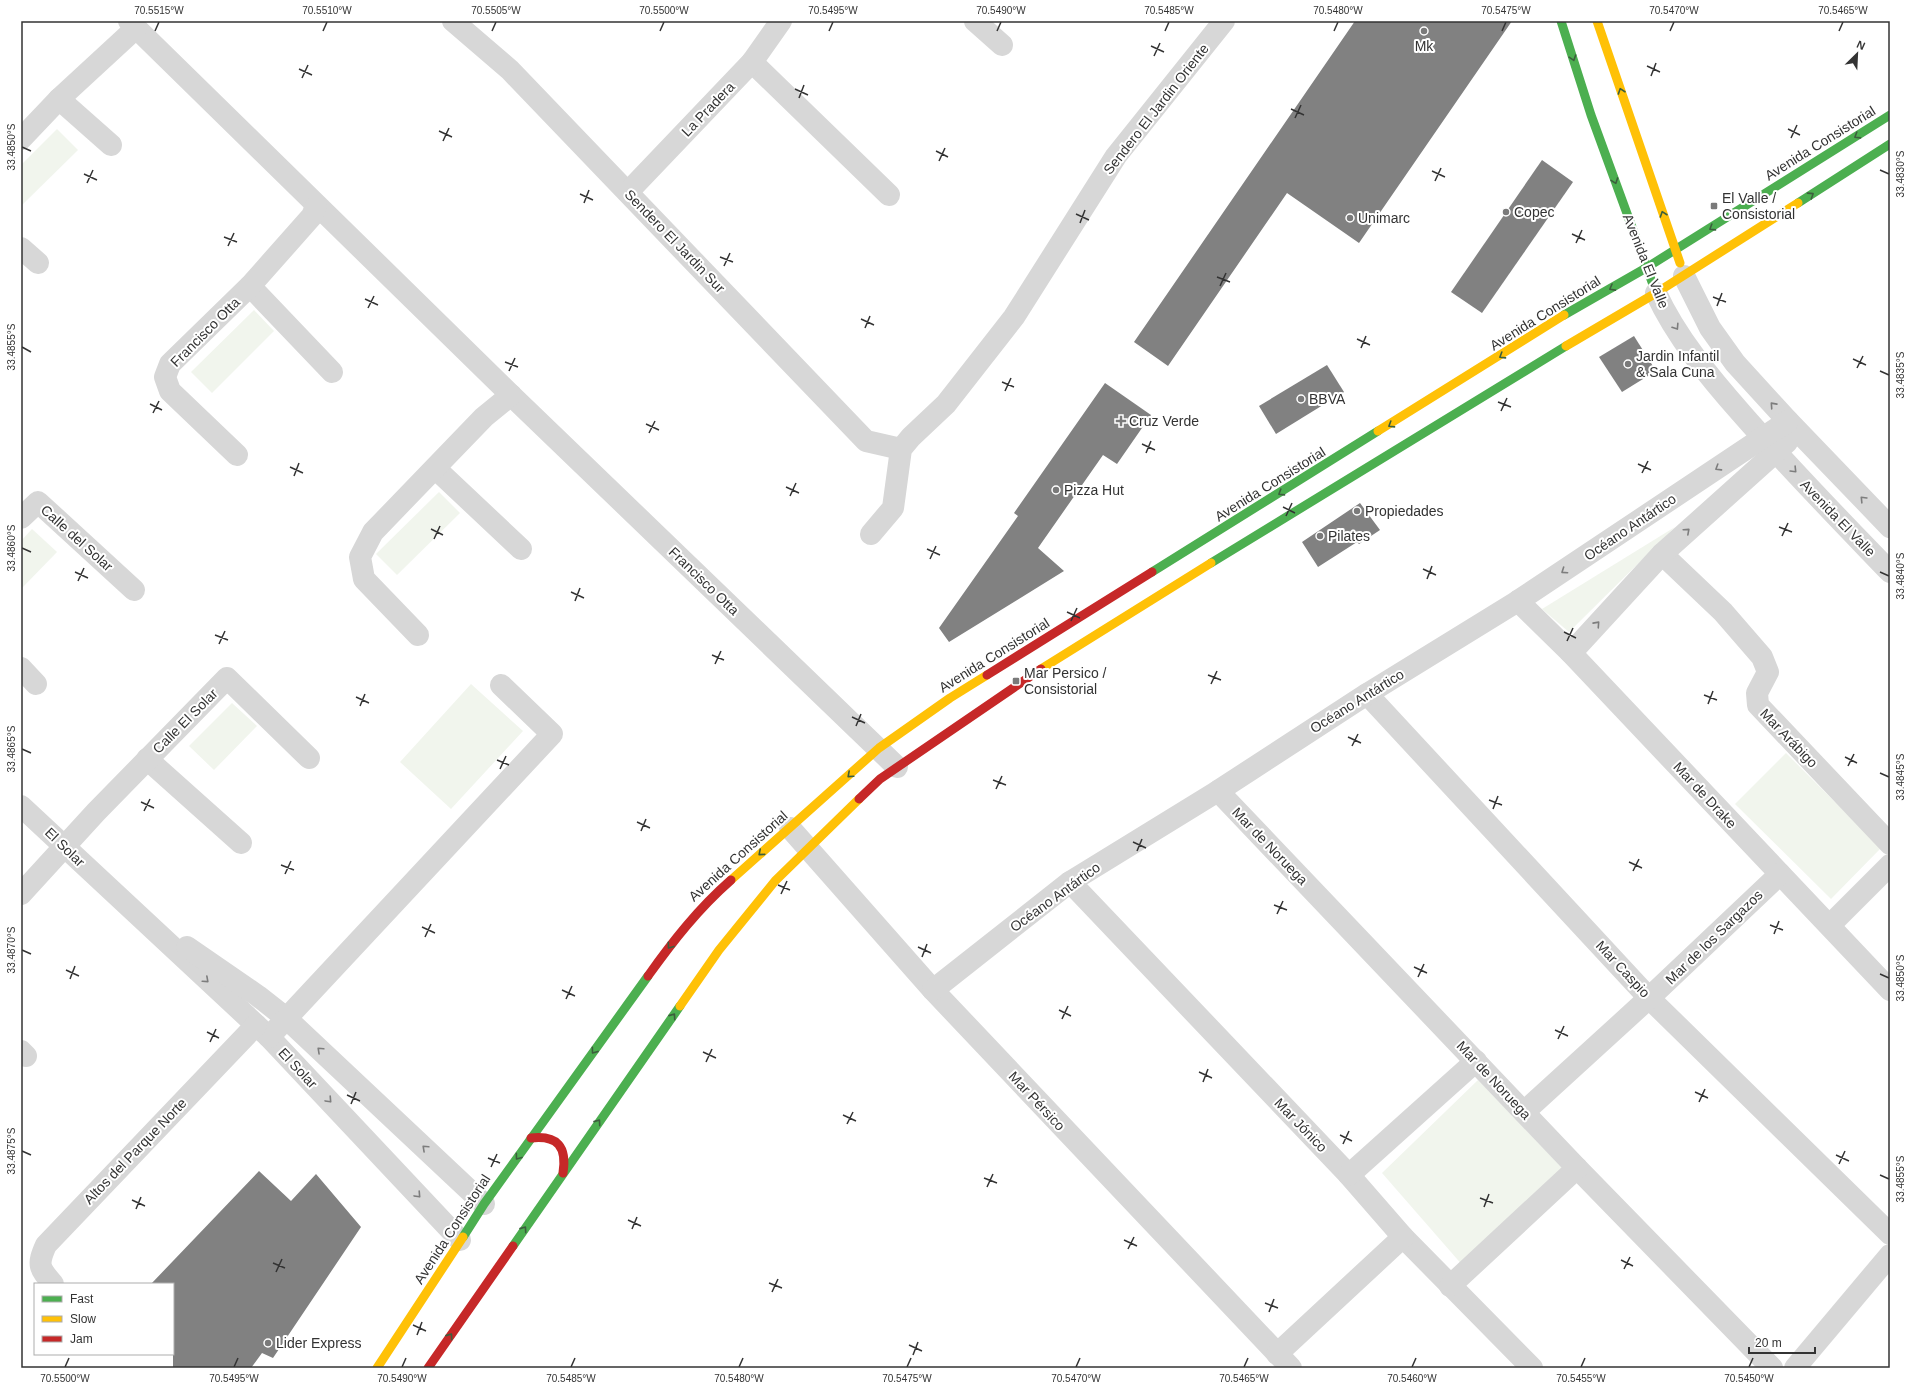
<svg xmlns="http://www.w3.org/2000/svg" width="1911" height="1389" font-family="Helvetica,sans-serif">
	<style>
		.green { fill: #f1f5ed }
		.building { fill: #818181 }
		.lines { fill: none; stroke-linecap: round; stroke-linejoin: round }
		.street { stroke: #d7d7d7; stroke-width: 22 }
		.fast { stroke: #4caf50; stroke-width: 9 }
		.slow { stroke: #ffc107; stroke-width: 9 }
		.jam { stroke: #c62828; stroke-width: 9 }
		.oneway { stroke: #3c5e3d }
		.oneway2 { stroke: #7d7d7d }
		.ticks { fill: none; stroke: #333; stroke-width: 1.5 }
		.poi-dot { fill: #7a7a7a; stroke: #fff; stroke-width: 1.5 }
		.labels { text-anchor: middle; stroke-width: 4; stroke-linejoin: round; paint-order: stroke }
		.poi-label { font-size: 14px; fill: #333; stroke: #fff; text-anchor: start }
		.street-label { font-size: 14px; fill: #333; stroke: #fff }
		.neatline { fill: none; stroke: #333; stroke-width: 1.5 }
		.ticks-label { font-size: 10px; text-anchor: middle; fill: #333 }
	</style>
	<rect width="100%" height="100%" fill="#fff"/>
	<g class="green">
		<path d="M 57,129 L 78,150 L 21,206 L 21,165 Z"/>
		<path d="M 254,310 L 274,331 L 212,393 L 191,372 Z"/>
		<path d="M 439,492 L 460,513 L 397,575 L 376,554 Z"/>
		<path d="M 1675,527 L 1569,632 L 1542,609 Z"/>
		<path d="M 32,529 L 57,552 L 21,589 L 21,541 Z"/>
		<path d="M 471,684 L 523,731 L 451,809 L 400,762 Z"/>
		<path d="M 232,703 L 257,726 L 214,770 L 189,746 Z"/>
		<path d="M 1786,753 L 1881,848 L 1831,899 L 1735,804 Z"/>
		<path d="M 1478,1080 L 1569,1175 L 1464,1267 L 1382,1173 Z"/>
	</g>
	<g class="building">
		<path d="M 1355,21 L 1512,21 L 1359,243 L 1287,193 L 1168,366 L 1134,342 Z"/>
		<path d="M 1542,160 L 1573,182 L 1482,313 L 1451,292 Z"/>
		<path d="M 1634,336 L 1656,371 L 1622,392 L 1599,357 Z"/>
		<path d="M 1327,365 L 1344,392 L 1276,434 L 1259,406 Z"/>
		<path d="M 1105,383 L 1151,415 L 1117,464 L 1103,455 L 1038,548 L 1064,571 L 949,642 L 939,628 L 1018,516 L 1014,513 Z"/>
		<path d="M 1360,503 L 1380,530 L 1359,544 L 1357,542 L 1318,567 L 1302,542 Z"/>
		<path d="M 259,1171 L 291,1201 L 316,1174 L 361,1227 L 273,1358 L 262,1353 L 251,1368 L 173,1368 L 173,1284 L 151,1284 Z"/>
	</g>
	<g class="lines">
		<g class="street">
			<path d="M 129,21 L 511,395 L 897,767"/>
			<path d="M 453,21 L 510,70 L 866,441 L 901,449"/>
			<path d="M 975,21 L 1002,45"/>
			<path d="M 752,62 L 889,195"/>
			<path d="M 59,99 L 111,145"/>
			<path d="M 21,139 L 59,99 L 136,28"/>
			<path d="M 628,192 L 752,62 L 781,21"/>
			<path d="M 21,248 L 38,263"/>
			<path d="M 1684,276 L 1710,328 L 1735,363 L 1788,421 L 1890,527"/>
			<path d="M 250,286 L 332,372"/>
			<path d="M 1656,293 C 1676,337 1711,379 1742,414 C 1790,469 1840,520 1890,572"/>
			<path d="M 237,455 L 170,391 L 165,377 L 170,364 L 250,286 L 312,216 L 316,206"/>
			<path d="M 436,469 L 521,549"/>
			<path d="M 21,518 L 38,502 L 134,590"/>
			<path d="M 871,534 L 893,508 L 901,449 L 911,437 L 946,404 L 1014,317 L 1116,156 L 1224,21"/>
			<path d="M 1662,554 L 1723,612 L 1762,657 L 1768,672 L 1757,693 L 1758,705 L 1890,844"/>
			<path d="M 1518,601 L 1571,653 L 1890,990"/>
			<path d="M 418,635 L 364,579 L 360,557 L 373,532 L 484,417 L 511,395"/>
			<path d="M 1571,653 L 1662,554 L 1787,442"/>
			<path d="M 21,668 L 36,684"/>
			<path d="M 1367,694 L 1649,998 L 1890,1234"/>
			<path d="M 147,759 L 241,843"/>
			<path d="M 1218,791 L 1577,1168 L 1772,1368"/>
			<path d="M 21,806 L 269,1037 L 460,1240"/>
			<path d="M 790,828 L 933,990 L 1291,1368"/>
			<path d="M 1070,882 L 1349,1175 L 1403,1237 L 1532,1368"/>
			<path d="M 21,894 L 96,812 L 227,678 L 309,758"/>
			<path d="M 1830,925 L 1890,865"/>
			<path d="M 187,947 L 258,996 L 286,1018 L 484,1204"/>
			<path d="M 933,990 L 1070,882 L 1218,791 L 1367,694 L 1518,601 L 1788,421"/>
			<path d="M 269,1037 L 552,734 L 501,685"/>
			<path d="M 21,1051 L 26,1056"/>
			<path d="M 1524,1112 L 1649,998 L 1780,874"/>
			<path d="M 1349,1175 L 1476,1061"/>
			<path d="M 53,1284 C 39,1268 37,1265 46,1245 L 256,1025"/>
			<path d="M 1450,1286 L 1577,1168"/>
			<path d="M 1277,1354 L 1403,1237"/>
			<path d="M 1795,1368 L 1890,1255"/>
		</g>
		<g class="fast">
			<path d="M 1561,21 L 1591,115 L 1652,282"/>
			<path d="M 1798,203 L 1890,144"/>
			<path d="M 1564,315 L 1646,268 L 1890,115"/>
			<path d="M 1211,563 L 1566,346"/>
			<path d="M 1152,572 L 1378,431"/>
			<path d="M 463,1237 L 484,1204 L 648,976"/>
			<path d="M 513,1246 L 680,1006"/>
		</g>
		<g class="slow">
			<path d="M 1597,21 L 1680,263"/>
			<path d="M 1566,346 L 1656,293 L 1798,203"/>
			<path d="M 1378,431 L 1564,315"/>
			<path d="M 1041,669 L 1211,563"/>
			<path d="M 731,880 L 879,748 L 950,698 L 987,675"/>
			<path d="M 680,1006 L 719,950 L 775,881 L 859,799"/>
			<path d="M 377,1368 L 463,1237"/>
		</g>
		<g class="jam">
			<path d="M 987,675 L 1152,572"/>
			<path d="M 859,799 L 880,779 L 1041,669"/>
			<path d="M 648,976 C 673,941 698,909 731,880"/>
			<path d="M 531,1138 C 558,1135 567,1147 563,1173"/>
			<path d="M 428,1368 L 513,1246"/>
		</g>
	</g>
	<defs><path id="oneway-chevron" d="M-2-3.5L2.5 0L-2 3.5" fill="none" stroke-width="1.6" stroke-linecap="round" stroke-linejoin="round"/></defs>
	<g class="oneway">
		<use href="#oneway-chevron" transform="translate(1573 58) rotate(72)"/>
		<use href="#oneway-chevron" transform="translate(1621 91) rotate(-109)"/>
		<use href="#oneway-chevron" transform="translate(1857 136) rotate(148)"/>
		<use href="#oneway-chevron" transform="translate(1615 181) rotate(70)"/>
		<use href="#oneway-chevron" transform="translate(1811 195) rotate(-33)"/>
		<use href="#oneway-chevron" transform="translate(1663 214) rotate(-109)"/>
		<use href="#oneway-chevron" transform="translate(1712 228) rotate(148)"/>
		<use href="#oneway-chevron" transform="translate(1612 288) rotate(151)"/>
		<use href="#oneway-chevron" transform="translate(1502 356) rotate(148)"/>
		<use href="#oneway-chevron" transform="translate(1391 425) rotate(148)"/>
		<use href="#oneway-chevron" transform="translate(1281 493) rotate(148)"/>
		<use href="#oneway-chevron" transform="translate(850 775) rotate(138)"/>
		<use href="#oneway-chevron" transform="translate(761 853) rotate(139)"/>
		<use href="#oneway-chevron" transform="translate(670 946) rotate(126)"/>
		<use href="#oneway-chevron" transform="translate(673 1016) rotate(-55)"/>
		<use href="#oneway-chevron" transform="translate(594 1051) rotate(126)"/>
		<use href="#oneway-chevron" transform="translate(598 1122) rotate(-55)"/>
		<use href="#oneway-chevron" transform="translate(518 1157) rotate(126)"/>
		<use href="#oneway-chevron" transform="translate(524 1229) rotate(-55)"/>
		<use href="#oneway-chevron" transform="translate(450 1336) rotate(-55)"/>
	</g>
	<g class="oneway2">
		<use href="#oneway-chevron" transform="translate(1676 327) rotate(57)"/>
		<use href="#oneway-chevron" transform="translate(1773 405) rotate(-132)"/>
		<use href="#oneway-chevron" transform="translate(1718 468) rotate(148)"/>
		<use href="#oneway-chevron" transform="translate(1794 470) rotate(46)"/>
		<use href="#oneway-chevron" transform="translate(1863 499) rotate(-134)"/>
		<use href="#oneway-chevron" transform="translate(1687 531) rotate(-42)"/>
		<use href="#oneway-chevron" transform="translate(1564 571) rotate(146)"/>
		<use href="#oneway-chevron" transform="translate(1597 624) rotate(-48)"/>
		<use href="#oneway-chevron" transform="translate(206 980) rotate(42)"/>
		<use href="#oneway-chevron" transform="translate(320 1050) rotate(-137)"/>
		<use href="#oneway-chevron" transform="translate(329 1100) rotate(47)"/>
		<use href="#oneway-chevron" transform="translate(425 1148) rotate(-137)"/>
		<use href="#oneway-chevron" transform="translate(418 1195) rotate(47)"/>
	</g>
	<path class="ticks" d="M 155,31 L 159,22M 323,31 L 327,22M 492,31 L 496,22M 660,31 L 664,22M 829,31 L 833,22M 997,31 L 1001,22M 1165,31 L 1169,22M 1334,31 L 1338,22M 1502,31 L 1506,22M 1670,31 L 1674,22M 1839,31 L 1843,22M 1151,46 L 1164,52M 1154,56 L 1160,43M 1647,66 L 1660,72M 299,69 L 312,75M 1651,76 L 1656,63M 302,78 L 308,65M 795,89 L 808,95M 799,98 L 804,85M 1291,109 L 1304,115M 1295,118 L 1301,105M 1788,129 L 1800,135M 439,131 L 452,137M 1791,138 L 1797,125M 443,141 L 449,128M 22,147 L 31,151M 936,151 L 948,157M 939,161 L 945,148M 1880,170 L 1889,174M 1432,171 L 1445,177M 84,174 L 97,180M 1435,181 L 1441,168M 87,183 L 93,170M 580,194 L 593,200M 584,203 L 589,190M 1076,214 L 1089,220M 1080,223 L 1085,210M 1572,234 L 1585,240M 224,237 L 237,242M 1576,243 L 1582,230M 228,246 L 234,233M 720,257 L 733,262M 724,266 L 730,253M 1217,277 L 1230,282M 1220,286 L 1226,273M 1713,297 L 1726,302M 365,299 L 378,305M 1717,306 L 1722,293M 368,308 L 374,296M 861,319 L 874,325M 865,328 L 870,316M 1357,339 L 1370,345M 22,347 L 31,352M 1361,348 L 1366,336M 1853,359 L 1866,365M 505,362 L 518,367M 1857,368 L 1863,356M 509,371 L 515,358M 1880,371 L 1889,375M 1002,382 L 1014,387M 1005,391 L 1011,378M 1498,402 L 1511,407M 150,404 L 162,410M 1501,411 L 1507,398M 153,413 L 159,401M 646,424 L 659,430M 649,433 L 655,421M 1142,444 L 1155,450M 1146,453 L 1151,441M 1638,464 L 1651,470M 290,467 L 303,473M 1642,473 L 1648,461M 294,476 L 299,463M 786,487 L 799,493M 790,496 L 796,483M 1283,507 L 1295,513M 1286,516 L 1292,503M 1779,527 L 1792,532M 431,529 L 443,535M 1782,536 L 1788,523M 434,539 L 440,526M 22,548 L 31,552M 927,549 L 940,555M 930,559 L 936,546M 1423,569 L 1436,575M 75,572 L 88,578M 1880,572 L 1889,576M 1427,579 L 1432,566M 78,581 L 84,568M 571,592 L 584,598M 575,601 L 580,588M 1067,612 L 1080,618M 1071,621 L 1077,608M 1564,632 L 1576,638M 215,635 L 228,640M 1567,641 L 1573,628M 219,644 L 225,631M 712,655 L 724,660M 715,664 L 721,651M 1208,675 L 1221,680M 1211,684 L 1217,671M 1704,695 L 1717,700M 356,697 L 369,703M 1708,704 L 1713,691M 360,706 L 365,694M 852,717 L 865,723M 856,726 L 861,714M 1348,737 L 1361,743M 1352,746 L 1358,734M 22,749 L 31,753M 1845,757 L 1857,763M 497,760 L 509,765M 1848,766 L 1854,754M 500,769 L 506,756M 1880,773 L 1889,777M 993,780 L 1006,785M 996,789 L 1002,776M 1489,800 L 1502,805M 141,802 L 154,808M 1493,809 L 1498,796M 144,811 L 150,799M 637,822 L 650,828M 641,831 L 646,819M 1133,842 L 1146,848M 1137,851 L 1142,839M 1629,862 L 1642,868M 281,865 L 294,870M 1633,871 L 1639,859M 285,874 L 291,861M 778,885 L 790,890M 781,894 L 787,881M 1274,905 L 1287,910M 1277,914 L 1283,901M 1770,925 L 1783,930M 422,927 L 435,933M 1774,934 L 1779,921M 425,937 L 431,924M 918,947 L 931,953M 22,950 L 31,954M 922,957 L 927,944M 1414,967 L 1427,973M 66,970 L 79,976M 1880,974 L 1889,978M 1418,977 L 1424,964M 70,979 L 75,966M 562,990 L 575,996M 566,999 L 572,986M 1059,1010 L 1071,1016M 1062,1019 L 1068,1006M 1555,1030 L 1568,1036M 207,1032 L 219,1038M 1558,1039 L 1564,1026M 210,1042 L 216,1029M 703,1052 L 716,1058M 706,1062 L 712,1049M 1199,1072 L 1212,1078M 1203,1082 L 1208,1069M 1695,1092 L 1708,1098M 347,1095 L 360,1101M 1699,1102 L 1705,1089M 351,1104 L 356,1092M 843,1115 L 856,1121M 847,1124 L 853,1112M 1340,1135 L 1352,1141M 1343,1144 L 1349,1131M 22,1151 L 31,1155M 1836,1155 L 1849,1161M 488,1158 L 500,1163M 1839,1164 L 1845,1151M 491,1167 L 497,1154M 1880,1175 L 1889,1179M 984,1178 L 997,1183M 987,1187 L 993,1174M 1480,1198 L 1493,1203M 132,1200 L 145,1206M 1484,1207 L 1489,1194M 136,1209 L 141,1197M 628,1220 L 641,1226M 632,1229 L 637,1217M 1124,1240 L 1137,1246M 1128,1249 L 1134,1237M 1621,1260 L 1633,1266M 273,1263 L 285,1268M 1624,1269 L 1630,1257M 276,1272 L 282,1259M 769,1283 L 782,1288M 772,1292 L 778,1279M 1265,1303 L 1278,1308M 1269,1312 L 1274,1299M 413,1325 L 426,1331M 417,1335 L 422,1322M 909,1345 L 922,1351M 913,1355 L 918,1342M 65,1367 L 69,1358M 234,1367 L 238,1358M 402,1367 L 406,1358M 571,1367 L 575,1358M 739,1367 L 743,1358M 907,1367 L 911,1358M 1076,1367 L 1080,1358M 1244,1367 L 1248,1358M 1412,1367 L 1416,1358M 1581,1367 L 1585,1358M 1749,1367 L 1753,1358"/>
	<g class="poi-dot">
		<circle cx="1424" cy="31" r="4"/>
		<rect x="1710" y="202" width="8" height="8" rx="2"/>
		<circle cx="1506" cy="212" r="4"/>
		<circle cx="1350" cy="218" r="4"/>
		<circle cx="1628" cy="364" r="4"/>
		<circle cx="1301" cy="399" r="4"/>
		<path d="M1119 415h4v4h4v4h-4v4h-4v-4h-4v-4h4z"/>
		<circle cx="1056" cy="490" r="4"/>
		<circle cx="1357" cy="511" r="4"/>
		<circle cx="1320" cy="536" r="4"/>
		<rect x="1012" y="677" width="8" height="8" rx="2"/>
		<circle cx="268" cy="1343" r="4"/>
	</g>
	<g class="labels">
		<g class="poi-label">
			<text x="1424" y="51" text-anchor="middle">Mk</text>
			<text x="1722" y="203">El Valle /<tspan x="1722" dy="16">Consistorial</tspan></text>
			<text x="1514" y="217">Copec</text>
			<text x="1358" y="223">Unimarc</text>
			<text x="1636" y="361">Jardin Infantil<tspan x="1636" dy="16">&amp; Sala Cuna</tspan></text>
			<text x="1309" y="404">BBVA</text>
			<text x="1129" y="426">Cruz Verde</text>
			<text x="1064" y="495">Pizza Hut</text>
			<text x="1365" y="516">Propiedades</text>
			<text x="1328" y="541">Pilates</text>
			<text x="1024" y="678">Mar Persico /<tspan x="1024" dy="16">Consistorial</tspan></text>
			<text x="276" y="1348">Lider Express</text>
		</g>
		<g class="street-label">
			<text transform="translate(708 109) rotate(-46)" y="5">La Pradera</text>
			<text transform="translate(1156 109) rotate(-52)" y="5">Sendero El Jardin Oriente</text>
			<text transform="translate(1820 143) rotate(-32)" y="5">Avenida Consistorial</text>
			<text transform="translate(675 241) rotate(46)" y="5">Sendero El Jardin Sur</text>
			<text transform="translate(1646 261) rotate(68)" y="5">Avenida El Valle</text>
			<text transform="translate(1545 313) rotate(-32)" y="5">Avenida Consistorial</text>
			<text transform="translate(205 332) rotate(-45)" y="5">Francisco Otta</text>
			<text transform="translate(1270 484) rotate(-32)" y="5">Avenida Consistorial</text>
			<text transform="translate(1838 518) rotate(46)" y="5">Avenida El Valle</text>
			<text transform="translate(1630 527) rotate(-34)" y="5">Océano Antártico</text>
			<text transform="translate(77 538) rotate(42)" y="5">Calle del Solar</text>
			<text transform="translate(704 581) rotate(44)" y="5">Francisco Otta</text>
			<text transform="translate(994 655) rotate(-32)" y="5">Avenida Consistorial</text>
			<text transform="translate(1357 701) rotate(-32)" y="5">Océano Antártico</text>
			<text transform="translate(185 721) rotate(-45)" y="5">Calle El Solar</text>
			<text transform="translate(1789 738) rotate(46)" y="5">Mar Arábigo</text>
			<text transform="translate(1705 795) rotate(47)" y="5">Mar de Drake</text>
			<text transform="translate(1270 846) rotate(46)" y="5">Mar de Noruega</text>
			<text transform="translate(65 847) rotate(44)" y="5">El Solar</text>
			<text transform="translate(738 856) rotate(-42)" y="5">Avenida Consistorial</text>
			<text transform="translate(1055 897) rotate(-36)" y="5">Océano Antártico</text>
			<text transform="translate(1714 937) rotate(-44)" y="5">Mar de los Sargazos</text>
			<text transform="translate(1623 969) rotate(47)" y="5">Mar Caspio</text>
			<text transform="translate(298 1068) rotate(47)" y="5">El Solar</text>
			<text transform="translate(1494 1080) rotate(47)" y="5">Mar de Noruega</text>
			<text transform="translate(1037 1101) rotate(47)" y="5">Mar Pérsico</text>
			<text transform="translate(1301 1125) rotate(46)" y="5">Mar Jónico</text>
			<text transform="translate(135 1151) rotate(-46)" y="5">Altos del Parque Norte</text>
			<text transform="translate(452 1229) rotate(-57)" y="5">Avenida Consistorial</text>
		</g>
	</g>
	<rect width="1911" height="1389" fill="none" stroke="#ffffff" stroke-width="44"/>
	<rect x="34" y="1283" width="140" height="72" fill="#ffffff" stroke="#adadad"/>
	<rect x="42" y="1296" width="20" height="6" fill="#4caf50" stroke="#adadad"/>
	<text x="70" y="1303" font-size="12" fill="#333333">Fast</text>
	<rect x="42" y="1316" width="20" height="6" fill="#ffc107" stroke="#adadad"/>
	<text x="70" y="1323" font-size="12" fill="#333333">Slow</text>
	<rect x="42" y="1336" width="20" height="6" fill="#c62828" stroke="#adadad"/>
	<text x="70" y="1343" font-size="12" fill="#333333">Jam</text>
	<g transform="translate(1857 54) rotate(24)" stroke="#ffffff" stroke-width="3" paint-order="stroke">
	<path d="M0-3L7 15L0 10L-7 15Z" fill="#333333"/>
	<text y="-6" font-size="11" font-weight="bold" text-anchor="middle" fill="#333333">N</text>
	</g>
	<path d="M1749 1347v6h66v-6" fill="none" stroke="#333333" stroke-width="2"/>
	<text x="1755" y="1347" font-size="12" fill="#333333" stroke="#ffffff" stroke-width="3" paint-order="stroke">20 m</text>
	<rect x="22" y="22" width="1867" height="1345" class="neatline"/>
	<g class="ticks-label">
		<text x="159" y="14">70.5515°W</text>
		<text x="327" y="14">70.5510°W</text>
		<text x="496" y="14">70.5505°W</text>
		<text x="664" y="14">70.5500°W</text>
		<text x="833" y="14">70.5495°W</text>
		<text x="1001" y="14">70.5490°W</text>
		<text x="1169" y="14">70.5485°W</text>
		<text x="1338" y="14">70.5480°W</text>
		<text x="1506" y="14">70.5475°W</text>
		<text x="1674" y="14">70.5470°W</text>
		<text x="1843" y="14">70.5465°W</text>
		<text transform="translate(11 147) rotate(-90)" y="4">33.4850°S</text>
		<text transform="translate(1900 174) rotate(-90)" y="4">33.4830°S</text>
		<text transform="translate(11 347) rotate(-90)" y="4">33.4855°S</text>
		<text transform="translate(1900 375) rotate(-90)" y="4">33.4835°S</text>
		<text transform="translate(11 548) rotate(-90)" y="4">33.4860°S</text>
		<text transform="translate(1900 576) rotate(-90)" y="4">33.4840°S</text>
		<text transform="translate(11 749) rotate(-90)" y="4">33.4865°S</text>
		<text transform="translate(1900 777) rotate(-90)" y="4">33.4845°S</text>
		<text transform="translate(11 950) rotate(-90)" y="4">33.4870°S</text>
		<text transform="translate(1900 978) rotate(-90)" y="4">33.4850°S</text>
		<text transform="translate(11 1151) rotate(-90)" y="4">33.4875°S</text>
		<text transform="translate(1900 1179) rotate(-90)" y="4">33.4855°S</text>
		<text x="65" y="1382">70.5500°W</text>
		<text x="234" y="1382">70.5495°W</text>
		<text x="402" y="1382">70.5490°W</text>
		<text x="571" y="1382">70.5485°W</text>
		<text x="739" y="1382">70.5480°W</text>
		<text x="907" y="1382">70.5475°W</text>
		<text x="1076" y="1382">70.5470°W</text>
		<text x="1244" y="1382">70.5465°W</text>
		<text x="1412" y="1382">70.5460°W</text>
		<text x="1581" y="1382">70.5455°W</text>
		<text x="1749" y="1382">70.5450°W</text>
	</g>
</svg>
